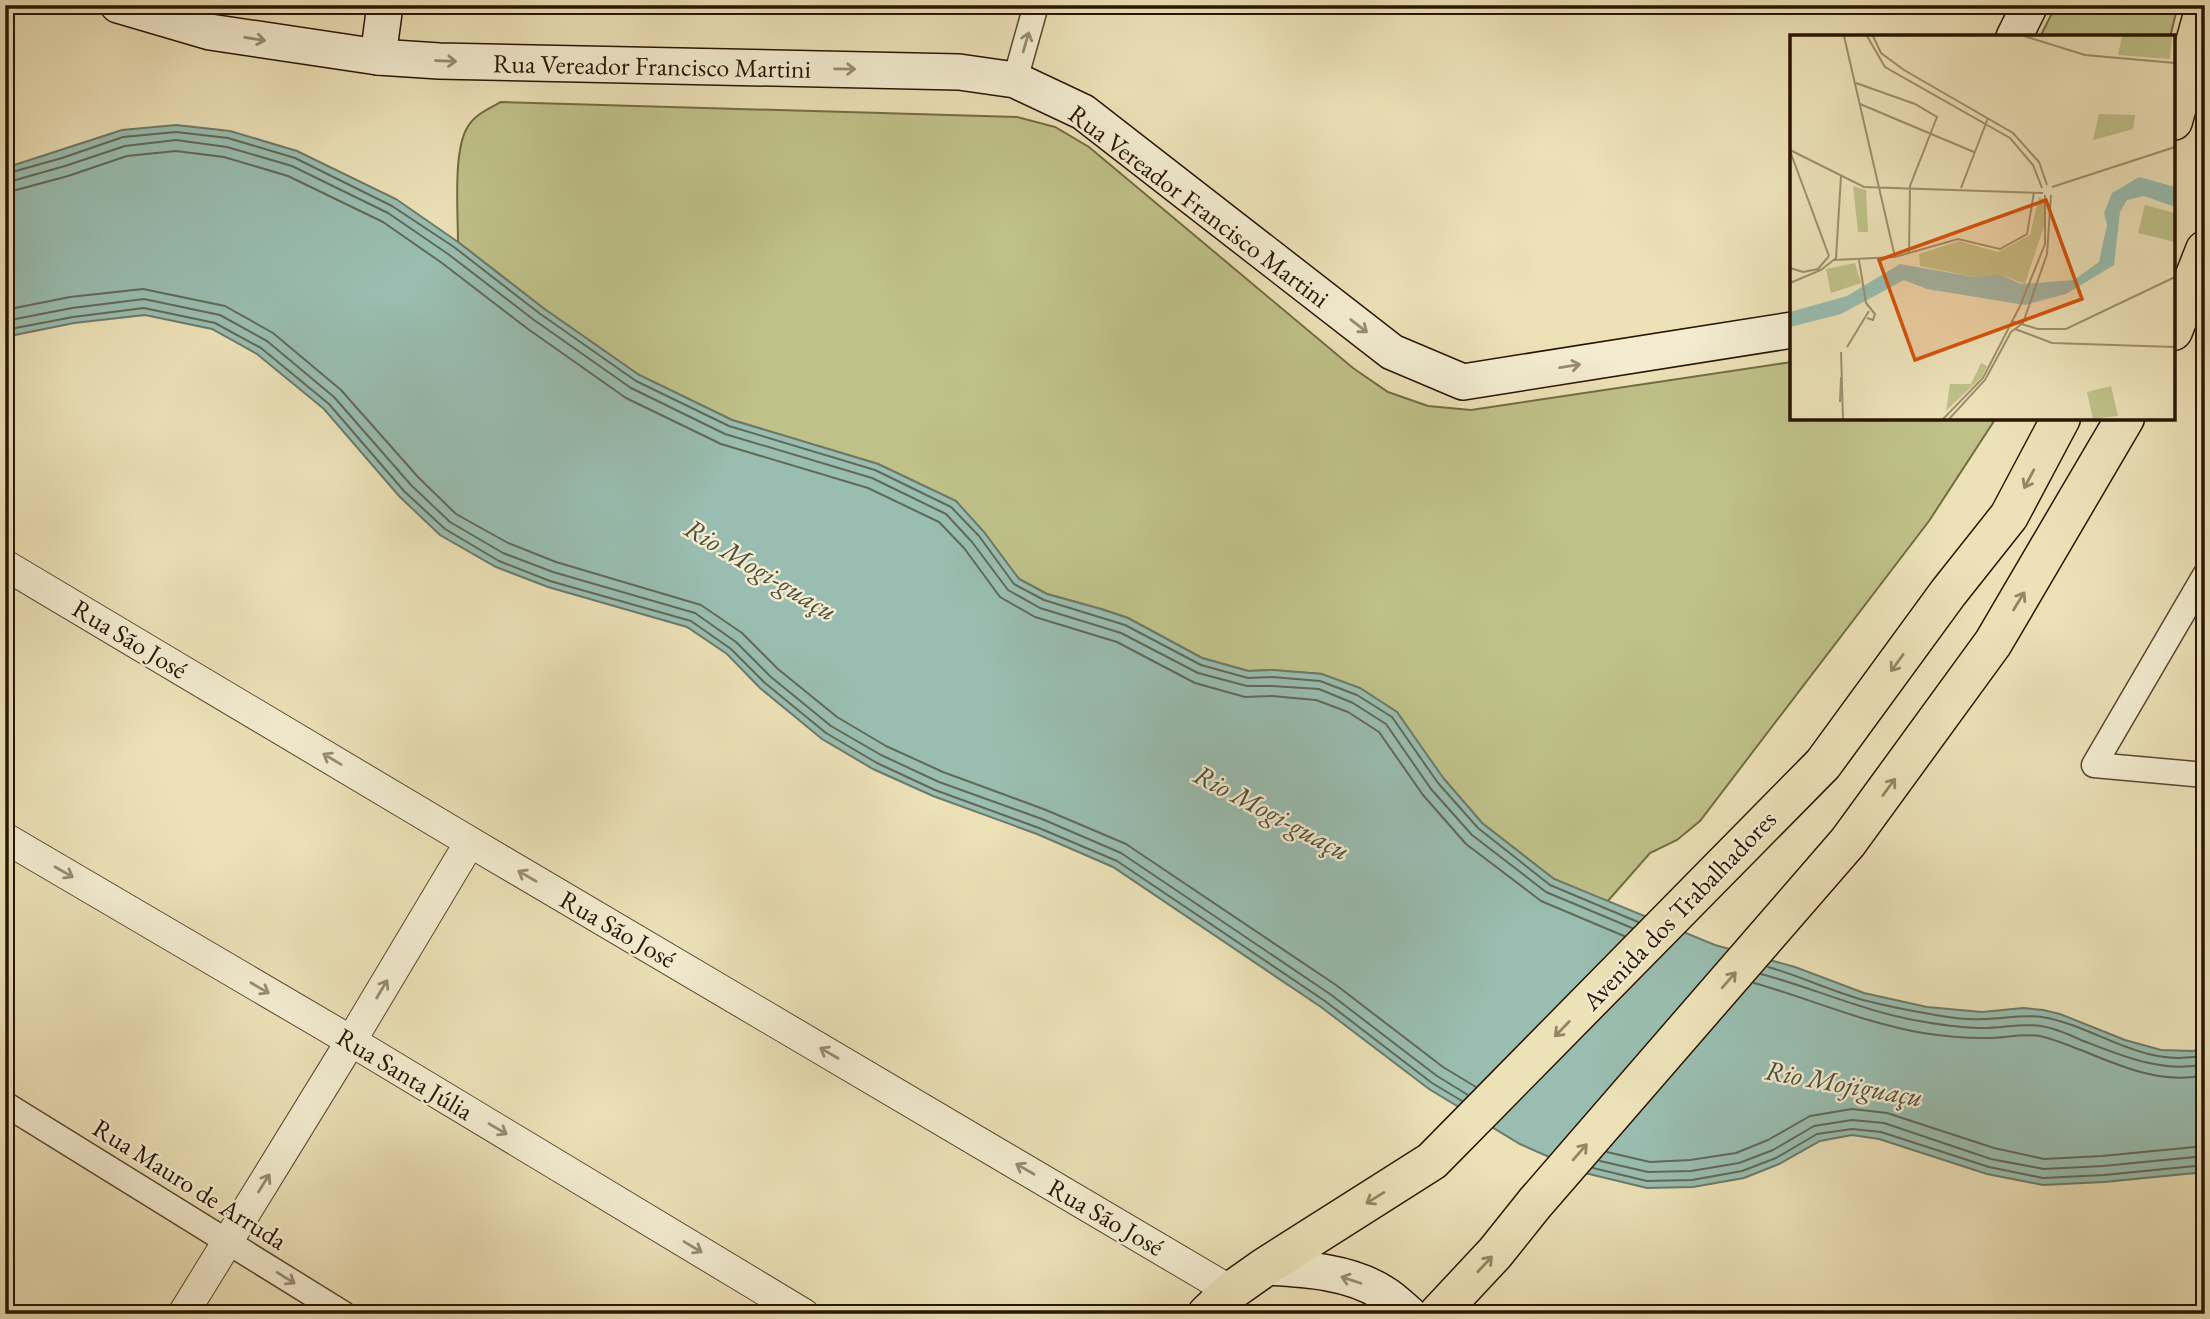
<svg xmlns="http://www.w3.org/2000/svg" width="2210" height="1319" font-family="'EB Garamond',serif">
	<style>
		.green { fill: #bfc189; stroke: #746b44; stroke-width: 2 }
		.water { fill: #99bdb0; stroke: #6d7a6a; stroke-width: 2 }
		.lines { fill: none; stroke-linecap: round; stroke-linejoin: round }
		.shore { stroke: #626958; stroke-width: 2 }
		.minor-casing { stroke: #5a482e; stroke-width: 27 }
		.tertiary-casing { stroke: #5a482e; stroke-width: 32 }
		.secondary-casing { stroke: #2a1500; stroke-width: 38 }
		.primary-casing { stroke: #2a1500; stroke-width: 41 }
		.minor { stroke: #f3ecd0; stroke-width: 24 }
		.tertiary { stroke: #f3ecd0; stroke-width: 30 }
		.secondary { stroke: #f3ecd0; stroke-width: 35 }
		.primary { stroke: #ece1b7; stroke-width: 38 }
		.oneway { stroke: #998b72 }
		.oneway2 { stroke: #958565 }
		.labels { text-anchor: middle; stroke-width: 5; stroke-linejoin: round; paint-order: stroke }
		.street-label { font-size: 26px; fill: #2a1500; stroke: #f3ecd0 }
		.water-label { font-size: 28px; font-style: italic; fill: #51503e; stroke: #f3ecd0 }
		.inset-road { fill: none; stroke: #9e8f6e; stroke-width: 2 }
		.view { fill: #d5520b; fill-opacity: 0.15; stroke: #d5520b; stroke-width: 3.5 }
		.inset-edge { fill: none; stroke: #2a1500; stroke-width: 3.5 }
	</style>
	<rect width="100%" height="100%" fill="#ece1b7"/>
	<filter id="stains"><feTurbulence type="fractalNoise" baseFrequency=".00286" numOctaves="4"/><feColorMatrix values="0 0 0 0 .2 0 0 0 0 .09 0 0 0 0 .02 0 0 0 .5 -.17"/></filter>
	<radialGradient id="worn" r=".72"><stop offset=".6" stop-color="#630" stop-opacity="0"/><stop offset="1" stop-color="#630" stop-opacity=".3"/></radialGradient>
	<g class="green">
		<path d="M 2056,5 L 2178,5 L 2170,37 L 2040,37 Z"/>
		<path d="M 501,102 L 1017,117 L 1055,127 L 1089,147 L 1353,368 L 1388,392 L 1428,406 L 1471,410 L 1792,362 L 1792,418 L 1996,418 L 1929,521 L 1700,821 L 1677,840 L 1650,853 L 1607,902 L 1554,879 L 1482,823 L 1444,779 L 1322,674 L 1272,670 L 1248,671 L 1202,658 L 1128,618 L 1101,609 L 1047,594 L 1019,579 L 956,501 L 878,464 L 732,420 L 639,375 L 543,308 L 458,242 C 458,213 453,152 467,128 C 474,115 488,109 501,102 Z"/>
	</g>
	<path class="water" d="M 176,125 L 230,131 L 297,151 L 396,199 L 458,242 L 543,308 L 639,375 L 732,420 L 878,464 L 956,501 L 984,532 L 1019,579 L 1047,594 L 1101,609 L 1128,618 L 1202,658 L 1248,671 L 1272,670 L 1322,674 L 1360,688 L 1397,712 L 1444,779 L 1482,823 L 1554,879 L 1715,945 L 1795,967 L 1864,993 L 1927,1007 L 1982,1012 L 2023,1008 L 2043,1010 L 2060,1014 L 2125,1040 L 2161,1050 L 2193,1051 L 2205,1048 L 2205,1172 L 2104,1182 L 2043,1185 L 1987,1174 L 1879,1139 L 1852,1135 L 1820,1141 L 1779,1164 L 1744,1178 L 1693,1187 L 1647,1188 L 1585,1173 L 1520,1144 L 1429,1089 L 1321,1007 L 1113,867 L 1037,834 L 933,796 L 873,769 L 822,739 L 760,688 L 727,654 L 687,627 L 548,587 L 496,567 L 440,535 L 399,496 L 324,409 L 257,354 L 212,329 L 145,315 L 74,323 L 5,337 L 5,168 L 122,130 Z"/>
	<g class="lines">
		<g class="shore">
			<path d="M 5,174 L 62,158 L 123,137 L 176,132 L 228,138 L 295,158 L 392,206 L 454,247 L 539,313 L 636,381 L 729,426 L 875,470 L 951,507 L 979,536 L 1014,584 L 1044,600 L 1125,625 L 1201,665 L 1248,678 L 1272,677 L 1320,681 L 1357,695 L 1392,717 L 1438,783 L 1478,828 L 1550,885 L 1638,922"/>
			<path d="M 5,183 L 65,166 L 125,146 L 176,140 L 227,147 L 292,166 L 388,213 L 448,254 L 534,320 L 631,388 L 725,434 L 872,478 L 946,514 L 972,542 L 1008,590 L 1040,608 L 1121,633 L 1198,673 L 1247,686 L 1272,686 L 1319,689 L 1353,703 L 1386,724 L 1431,789 L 1472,835 L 1546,892 L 1632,928"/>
			<path d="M 5,193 L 68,176 L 127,156 L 176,151 L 224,157 L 288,176 L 383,222 L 442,263 L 528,329 L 626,398 L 721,444 L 868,488 L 939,522 L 964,548 L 1000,597 L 1035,617 L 1117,642 L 1195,683 L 1245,697 L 1272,696 L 1316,700 L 1348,712 L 1379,732 L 1423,795 L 1466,844 L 1541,901 L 1624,936"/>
			<path d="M 5,310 L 70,297 L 143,289 L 225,306 L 273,333 L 341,390 L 418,477 L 456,514 L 508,543 L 556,562 L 701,605 L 742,633 L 778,669 L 837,717 L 886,746 L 943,772 L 1046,810 L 1126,844 L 1336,985 L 1443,1067 L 1476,1087"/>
			<path d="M 5,321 L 72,308 L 144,299 L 220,315 L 267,341 L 334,397 L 411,485 L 450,522 L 503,553 L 553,572 L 695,613 L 736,642 L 771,677 L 831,726 L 881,755 L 939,782 L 1042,819 L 1121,853 L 1330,994 L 1437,1076 L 1468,1095"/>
			<path d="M 5,330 L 73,317 L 144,308 L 215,323 L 261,348 L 329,404 L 404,491 L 445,529 L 499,561 L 550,581 L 691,621 L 731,649 L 765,683 L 826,733 L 877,763 L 935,790 L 1039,828 L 1117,861 L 1325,1001 L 1432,1083 L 1462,1101"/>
			<path d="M 1768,967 C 1800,976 1831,991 1863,1000 C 1883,1005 1905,1010 1925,1013 C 1944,1017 1965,1020 1983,1019 C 2003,1019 2022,1014 2042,1017 C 2097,1026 2143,1070 2205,1055"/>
			<path d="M 1761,974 C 1817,989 1867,1013 1925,1022 C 1943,1025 1964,1028 1983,1028 C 2003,1028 2021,1023 2041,1026 C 2055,1028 2068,1034 2081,1040 C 2120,1055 2163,1074 2205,1064"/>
			<path d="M 1754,983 C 1811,999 1864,1023 1923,1033 C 1942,1036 1963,1038 1982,1038 C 2001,1039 2020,1033 2040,1036 C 2054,1039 2067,1045 2081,1050 C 2119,1066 2163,1085 2205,1075"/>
			<path d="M 1607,1152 L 1650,1162 L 1690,1160 L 1736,1153 L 1768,1140 L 1810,1116 L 1852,1109 L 1887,1113 L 1994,1148 L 2044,1159 L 2102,1156 L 2205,1146"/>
			<path d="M 1600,1161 L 1648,1172 L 1691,1171 L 1739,1163 L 1773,1150 L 1814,1126 L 1852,1120 L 1884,1123 L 1991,1159 L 2044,1169 L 2103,1166 L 2205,1156"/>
			<path d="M 1593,1168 L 1647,1181 L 1692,1180 L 1742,1171 L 1776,1158 L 1817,1134 L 1852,1129 L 1881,1132 L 1989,1167 L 2043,1178 L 2104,1175 L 2205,1165"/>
		</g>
		<defs>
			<g id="minor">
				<path d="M 1015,80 L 1036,5"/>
				<path d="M 2205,575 L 2094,765 L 2205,775"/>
				<path d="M 5,1104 L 344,1314"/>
			</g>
			<g id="tertiary">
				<path d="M 5,565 L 470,842 L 1231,1291"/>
				<path d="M 5,838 L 351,1041 L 804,1314"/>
				<path d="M 183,1314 L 351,1041 L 470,842"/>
			</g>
			<g id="secondary">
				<path d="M 118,5 L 210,32 L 378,57 L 439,61 L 959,72 L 1015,80 L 1083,112 L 1392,352 L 1463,382 L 1792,330"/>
				<path d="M 2014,37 L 2030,5"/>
				<path d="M 378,57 L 385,5"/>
				<path d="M 1265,1267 C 1303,1269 1349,1271 1383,1293 C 1392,1298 1401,1307 1409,1314"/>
			</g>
			<g id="primary">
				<path d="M 2173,121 L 2205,7"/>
				<path d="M 2173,331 L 2205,250"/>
				<path d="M 1207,1314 L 1231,1291 L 1265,1267 L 1432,1161 L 1823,764 L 1948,593 L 2009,516 L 2061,418"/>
				<path d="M 1438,1314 L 1495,1253 L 1535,1203 L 1848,842 L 1993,643 L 2125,418"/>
			</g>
		</defs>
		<use href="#minor" class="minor-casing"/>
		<use href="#tertiary" class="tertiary-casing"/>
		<use href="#secondary" class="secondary-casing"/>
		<use href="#primary" class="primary-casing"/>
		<use href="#minor" class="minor"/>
		<use href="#tertiary" class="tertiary"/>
		<use href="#secondary" class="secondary"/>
		<use href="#primary" class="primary"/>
	</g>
	<defs><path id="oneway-shaft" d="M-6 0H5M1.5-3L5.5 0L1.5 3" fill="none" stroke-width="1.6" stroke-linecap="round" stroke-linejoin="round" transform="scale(1.75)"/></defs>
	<g class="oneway">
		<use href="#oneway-shaft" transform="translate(255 39) rotate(9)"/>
		<use href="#oneway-shaft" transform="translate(1026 42) rotate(-74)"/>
		<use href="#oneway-shaft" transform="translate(446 61) rotate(2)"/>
		<use href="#oneway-shaft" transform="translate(845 69) rotate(1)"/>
		<use href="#oneway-shaft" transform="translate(1359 326) rotate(38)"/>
		<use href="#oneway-shaft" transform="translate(1570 366) rotate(-9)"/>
		<use href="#oneway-shaft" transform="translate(332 759) rotate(-149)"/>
		<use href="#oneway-shaft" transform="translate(64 872) rotate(30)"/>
		<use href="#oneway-shaft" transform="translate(527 876) rotate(-150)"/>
		<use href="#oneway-shaft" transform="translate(260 988) rotate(30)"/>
		<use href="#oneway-shaft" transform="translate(382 989) rotate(-59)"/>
		<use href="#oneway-shaft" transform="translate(829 1053) rotate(-150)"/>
		<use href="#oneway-shaft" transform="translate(498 1129) rotate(31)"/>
		<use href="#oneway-shaft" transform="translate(1025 1169) rotate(-150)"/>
		<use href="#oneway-shaft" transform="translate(264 1183) rotate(-58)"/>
		<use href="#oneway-shaft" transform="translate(693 1247) rotate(31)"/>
		<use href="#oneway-shaft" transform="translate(286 1278) rotate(32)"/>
		<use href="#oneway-shaft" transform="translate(1351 1280) rotate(-162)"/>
	</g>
	<g class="oneway2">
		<use href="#oneway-shaft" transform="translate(2029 479) rotate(118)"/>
		<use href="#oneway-shaft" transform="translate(2019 601) rotate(-58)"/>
		<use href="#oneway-shaft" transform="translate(1897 663) rotate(126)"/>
		<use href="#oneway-shaft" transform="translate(1889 787) rotate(-54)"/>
		<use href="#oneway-shaft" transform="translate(1729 980) rotate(-49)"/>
		<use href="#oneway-shaft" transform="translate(1562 1029) rotate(134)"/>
		<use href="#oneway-shaft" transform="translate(1580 1152) rotate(-49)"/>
		<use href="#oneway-shaft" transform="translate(1375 1198) rotate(148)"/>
		<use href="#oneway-shaft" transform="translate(1485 1264) rotate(-47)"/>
	</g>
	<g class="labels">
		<g class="street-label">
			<text transform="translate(652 66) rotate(1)" y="9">Rua Vereador Francisco Martini</text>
			<text transform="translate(1199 206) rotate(37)" y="9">Rua Vereador Francisco Martini</text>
			<text transform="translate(130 639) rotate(31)" y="9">Rua São José</text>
			<text transform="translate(1679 910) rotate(-46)" y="9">Avenida dos Trabalhadores</text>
			<text transform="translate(618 929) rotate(30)" y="9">Rua São José</text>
			<text transform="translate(405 1074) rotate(31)" y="9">Rua Santa Júlia</text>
			<text transform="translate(190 1184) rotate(32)" y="9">Rua Mauro de Arruda</text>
			<text transform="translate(1106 1217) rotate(30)" y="9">Rua São José</text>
		</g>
		<g class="water-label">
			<text transform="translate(761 569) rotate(31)" y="10">Rio Mogi-guaçu</text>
			<text transform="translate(1272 812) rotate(28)" y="10">Rio Mogi-guaçu</text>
			<text transform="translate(1844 1083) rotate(10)" y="10">Rio Mojiguaçu</text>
		</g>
	</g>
	<g transform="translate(1790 35)">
		<rect width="385" height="385" fill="#ece1b7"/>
		<path d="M 332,1 L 382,1 L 380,24 L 328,20 ZM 309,79 L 345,80 L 343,94 L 303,105 ZM 63,151 L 76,155 L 78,197 L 68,197 ZM 249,162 L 254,164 L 254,191 L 235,249 L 214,241 L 184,242 L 130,231 L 129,219 L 169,206 L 208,217 L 240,200 ZM 355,170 L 385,178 L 385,207 L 348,198 ZM 65,228 L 71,248 L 41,258 L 36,234 ZM 191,328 L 197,331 L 192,342 L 156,376 L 160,349 L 181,349 ZM 321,351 L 328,381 L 303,384 L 297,357 Z" fill="#bfc189"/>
		<path d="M 349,142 L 385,152 L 385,172 L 354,161 L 337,165 L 330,177 L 324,230 L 276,259 L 235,270 L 137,254 L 114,245 L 51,279 L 0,292 L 0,277 L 57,261 L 110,229 L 184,242 L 211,240 L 231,249 L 284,245 L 309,227 L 317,190 L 314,178 L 322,158 Z" fill="#99bdb0"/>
		<path class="inset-road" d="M 54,1 L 105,222M 77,1 L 95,32 L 220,103 L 243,130 L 252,153M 83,1 L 91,18 L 114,35 L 223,98 L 249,127 L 257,150M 234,1 L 295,20 L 385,28M 66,48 L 125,69 L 147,82 L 120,151 L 119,219M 70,69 L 184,117M 0,115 L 74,152 L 253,158M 0,116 L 39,221M 262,152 L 385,112M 171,153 L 198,83M 44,225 L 105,222 L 168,204 L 210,214 L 237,199 L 244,157M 69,225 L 76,268 L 85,279 L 83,285 L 77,283M 0,233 L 13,237 L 28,234 L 39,221M 0,248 L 31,235 L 46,223 L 51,141M 221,286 L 248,294 L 276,294 L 385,242M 225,294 L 262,308 L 385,312M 57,312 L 79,276M 51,317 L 53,384M 50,367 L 51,342M 153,384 L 193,343 L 230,271 L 255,209 L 255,160M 159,384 L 195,345 L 221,297 L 233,288 L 257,219 L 261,160"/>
		<path class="view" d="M 256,165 L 292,264 L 125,325 L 89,225 Z"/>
		<rect width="385" height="385" class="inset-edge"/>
	</g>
	<rect width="2210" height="1319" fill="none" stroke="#ece1b7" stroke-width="28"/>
	<rect x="7" y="7" width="2196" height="1305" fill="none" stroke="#2a1500" stroke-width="3.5"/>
	<rect x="14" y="14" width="2182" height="1291" fill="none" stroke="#2a1500" stroke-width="2"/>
	<rect width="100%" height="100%" filter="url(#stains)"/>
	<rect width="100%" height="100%" fill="url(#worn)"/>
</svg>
